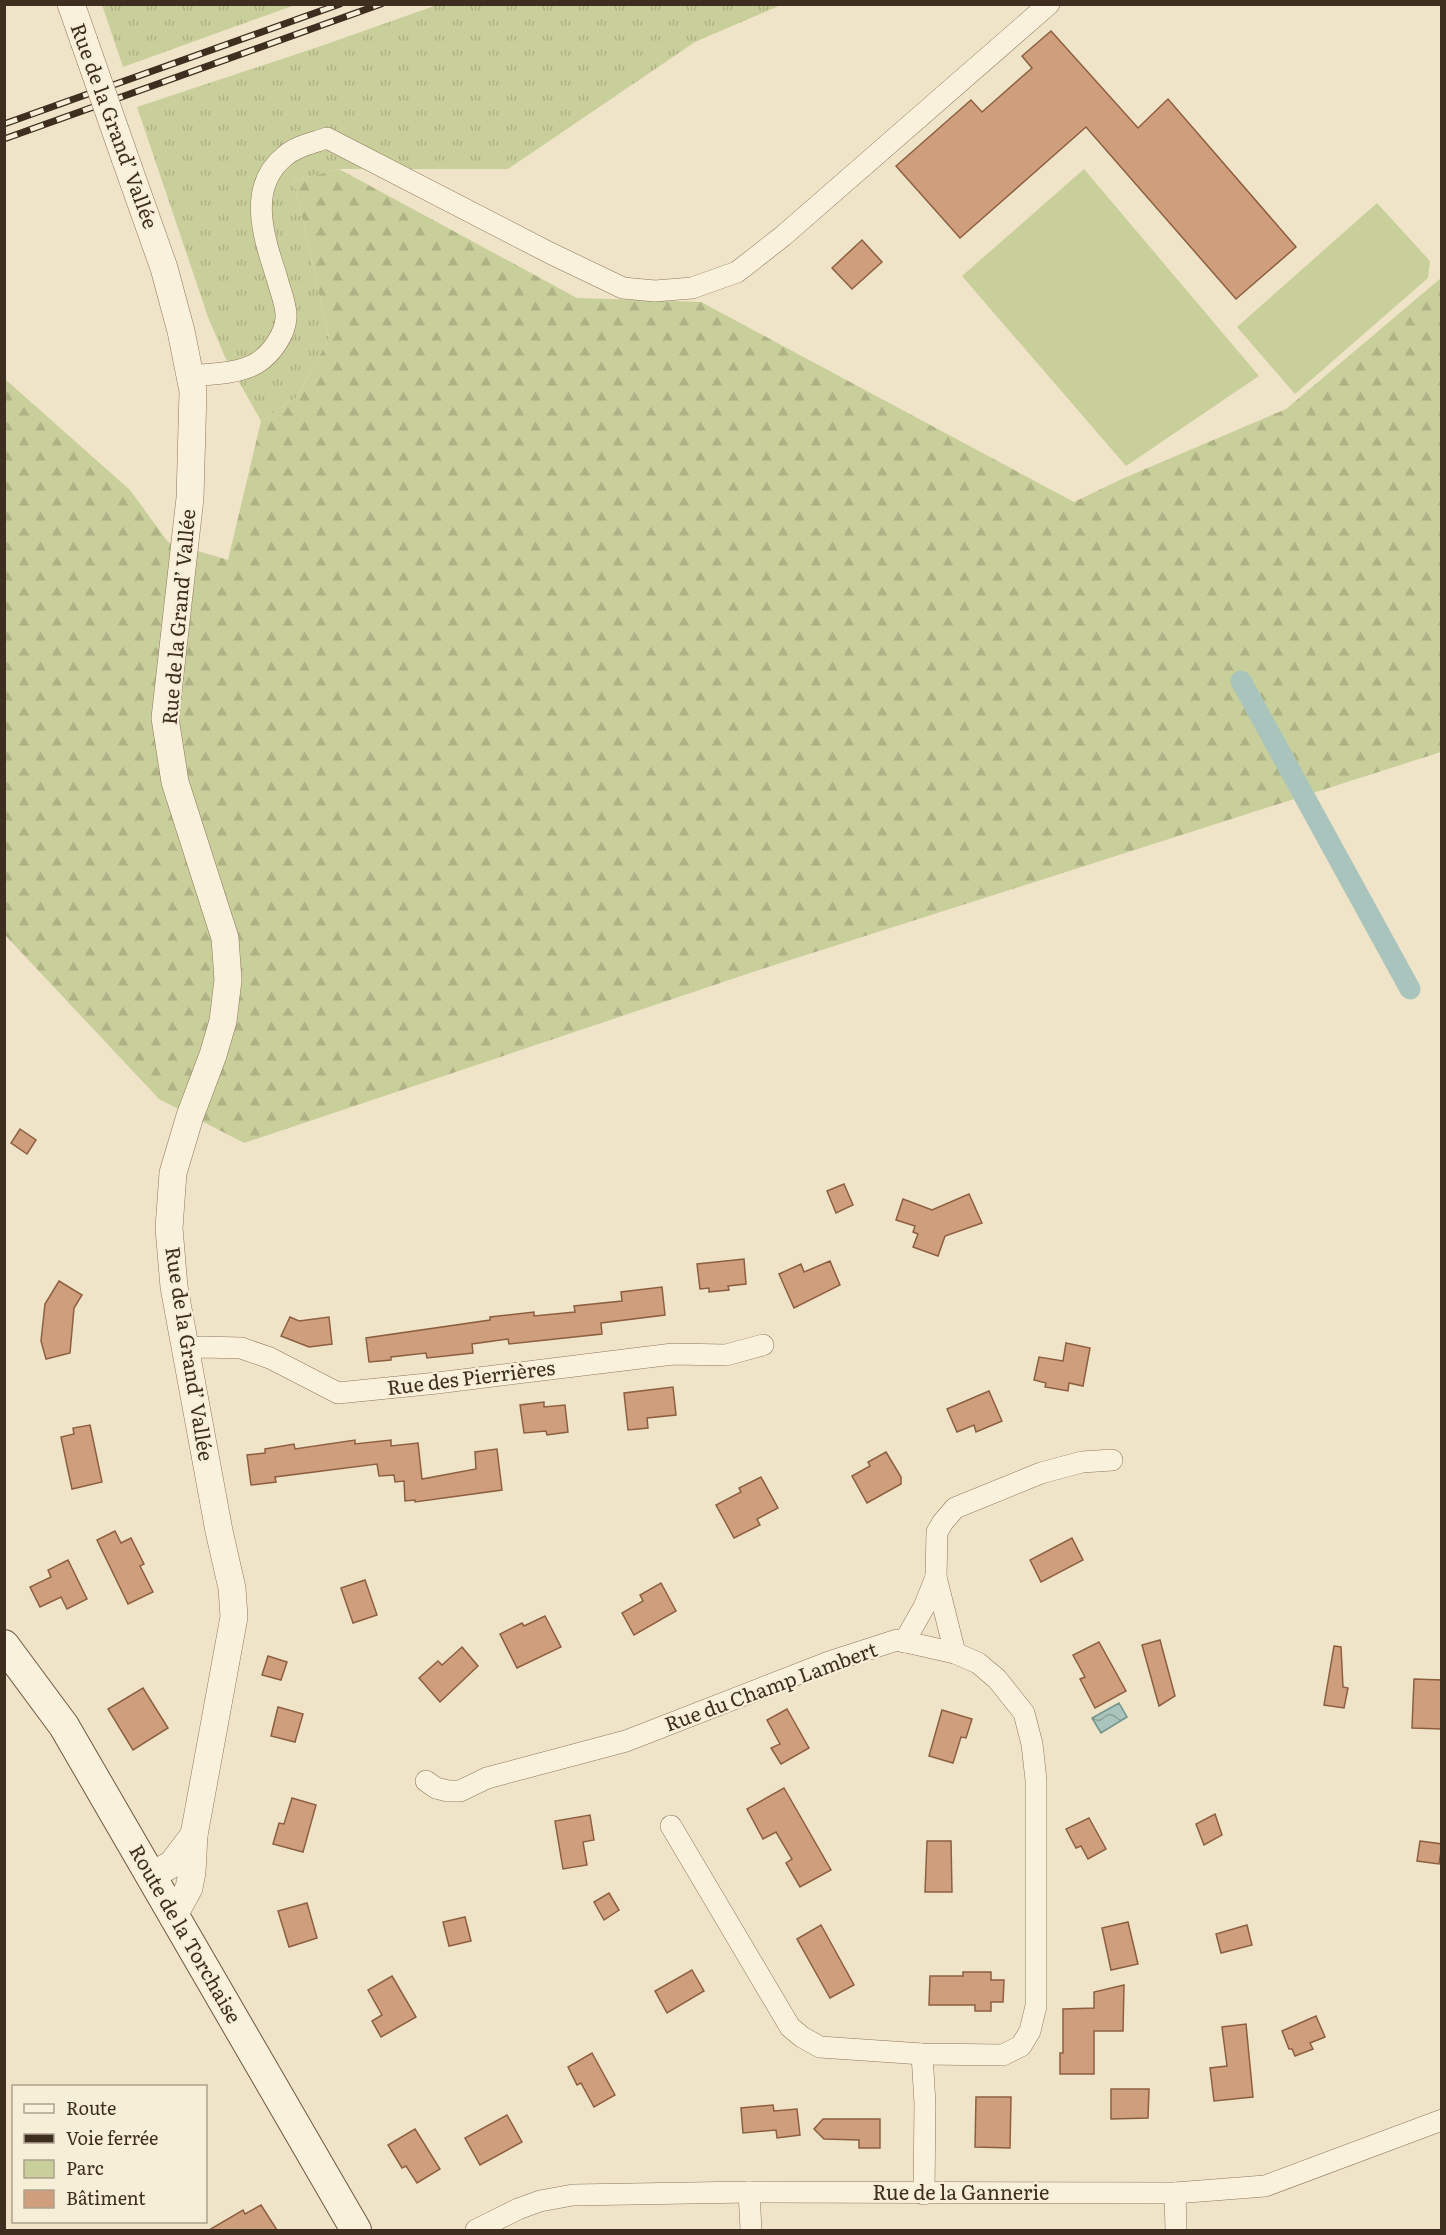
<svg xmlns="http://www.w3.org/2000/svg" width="1446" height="2235" font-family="Literata,serif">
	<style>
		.grass { fill: url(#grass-tufts) }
		.forest { fill: url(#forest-firs) }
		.green { fill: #c9cf9b }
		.water { fill: url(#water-waves); stroke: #6f938a; stroke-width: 1.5 }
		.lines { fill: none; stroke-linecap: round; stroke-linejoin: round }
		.canal { stroke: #a9c4bc; stroke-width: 21 }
		.building { fill: #cf9f7d; stroke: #8d5f41; stroke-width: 1.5 }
		.minor-casing { stroke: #8d765c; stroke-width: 22 }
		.tertiary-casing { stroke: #8d765c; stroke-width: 28 }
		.secondary-casing { stroke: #6f573f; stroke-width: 32 }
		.minor { stroke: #faf1dc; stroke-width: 21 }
		.tertiary { stroke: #faf1dc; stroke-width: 27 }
		.secondary { stroke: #faf1dc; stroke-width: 30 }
		.rail-casing { stroke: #3d2e20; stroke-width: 7 }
		.rail { stroke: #f7eed8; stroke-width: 4.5; stroke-dasharray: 14; stroke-linecap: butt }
		.tertiary-bridge-casing { stroke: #8d765c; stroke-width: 28; stroke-linecap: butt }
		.tertiary-bridge { stroke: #faf1dc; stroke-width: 27 }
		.labels { text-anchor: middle; stroke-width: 4.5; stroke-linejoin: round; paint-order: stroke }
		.street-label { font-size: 20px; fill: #3d2e20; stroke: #f7eed8 }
	</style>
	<defs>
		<pattern id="grass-tufts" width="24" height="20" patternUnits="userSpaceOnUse" patternTransform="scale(1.5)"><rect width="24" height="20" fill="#c9cf9b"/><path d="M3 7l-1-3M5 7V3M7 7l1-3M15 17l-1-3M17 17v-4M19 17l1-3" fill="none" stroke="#aeb285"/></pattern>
		<pattern id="forest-firs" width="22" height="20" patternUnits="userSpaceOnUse" patternTransform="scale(1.5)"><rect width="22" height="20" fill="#c9cf9b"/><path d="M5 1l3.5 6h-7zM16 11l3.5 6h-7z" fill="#aeb285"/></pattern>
		<pattern id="water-waves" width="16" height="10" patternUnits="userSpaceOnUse" patternTransform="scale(1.5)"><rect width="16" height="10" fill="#a9c4bc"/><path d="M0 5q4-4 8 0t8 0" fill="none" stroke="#8ba098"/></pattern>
	</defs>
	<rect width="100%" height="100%" fill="#f0e4c8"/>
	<g class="grass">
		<path d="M 102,5 L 102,4 L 295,5 L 123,67 Z"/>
		<path d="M 437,5 L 781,5 L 695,42 L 508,169 L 339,169 L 294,181 L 329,338 L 297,397 L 261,421 L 225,357 L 208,317 L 137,107 L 321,46 Z"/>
	</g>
	<path class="forest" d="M 339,169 L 577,298 L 701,302 L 1074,502 L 1124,478 L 1286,409 L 1441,278 L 1441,752 L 756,971 L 244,1143 L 159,1099 L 5,935 L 5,379 L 130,490 L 168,542 L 228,560 L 261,421 L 297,397 L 329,338 L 294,181 Z"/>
	<g class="green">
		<path d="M 1084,169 L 1259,376 L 1126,466 L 962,276 Z"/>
		<path d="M 1377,203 L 1430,261 L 1428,278 L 1295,394 L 1237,327 Z"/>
	</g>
	<path class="water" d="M 1119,1703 L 1127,1717 L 1101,1733 L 1092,1718 Z"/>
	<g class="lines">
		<path class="canal" d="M 1241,681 L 1410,989"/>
	</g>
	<g class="building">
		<path d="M 1051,31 L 1138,128 L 1168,99 L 1296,247 L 1236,299 L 1086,127 L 960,238 L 896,166 L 971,100 L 982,112 L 1032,68 L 1022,56 Z"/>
		<path d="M 862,240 L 882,262 L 852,289 L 832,268 Z"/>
		<path d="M 20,1129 L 36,1140 L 27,1154 L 11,1143 Z"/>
		<path d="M 844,1184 L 853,1205 L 836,1213 L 827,1191 Z"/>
		<path d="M 969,1194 L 982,1223 L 945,1236 L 938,1256 L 913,1247 L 918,1234 L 913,1232 L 915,1226 L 896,1220 L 903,1199 L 932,1210 Z"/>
		<path d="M 744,1259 L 746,1284 L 728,1286 L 729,1290 L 709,1292 L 709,1288 L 700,1289 L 697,1264 Z"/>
		<path d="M 830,1261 L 840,1285 L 794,1308 L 779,1274 L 801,1264 L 804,1272 Z"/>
		<path d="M 59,1281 L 82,1295 L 74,1308 L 70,1353 L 46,1359 L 41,1341 L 45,1304 Z"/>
		<path d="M 662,1287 L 665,1315 L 601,1323 L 602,1334 L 509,1344 L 508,1339 L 472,1344 L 473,1353 L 427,1358 L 426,1353 L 391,1357 L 391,1360 L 369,1362 L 366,1338 L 490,1320 L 490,1317 L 534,1312 L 534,1316 L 575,1312 L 574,1306 L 622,1301 L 621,1292 Z"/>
		<path d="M 290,1317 L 299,1321 L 329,1317 L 332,1344 L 309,1347 L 281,1336 Z"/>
		<path d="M 1066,1343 L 1090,1348 L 1083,1386 L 1069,1383 L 1068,1391 L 1045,1387 L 1046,1383 L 1034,1380 L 1039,1357 L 1063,1361 Z"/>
		<path d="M 673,1387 L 676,1415 L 647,1418 L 648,1428 L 628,1430 L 624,1393 Z"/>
		<path d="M 989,1391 L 1002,1421 L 976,1432 L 974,1425 L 957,1432 L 947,1409 Z"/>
		<path d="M 544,1402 L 544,1407 L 565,1405 L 568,1432 L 547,1435 L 546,1431 L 524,1433 L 520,1405 Z"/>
		<path d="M 90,1425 L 102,1482 L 72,1489 L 61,1437 L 74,1434 L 73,1428 Z"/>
		<path d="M 355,1440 L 355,1444 L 391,1440 L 391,1446 L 418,1443 L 422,1479 L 476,1469 L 475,1452 L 497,1449 L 502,1490 L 415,1502 L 415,1500 L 405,1501 L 404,1481 L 395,1482 L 394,1475 L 379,1476 L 377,1464 L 275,1477 L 276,1482 L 251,1485 L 247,1455 L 265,1453 L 265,1449 L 294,1444 L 295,1449 Z"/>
		<path d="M 886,1452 L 901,1477 L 901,1484 L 867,1503 L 852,1476 L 870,1466 L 868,1462 Z"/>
		<path d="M 761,1477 L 778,1508 L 757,1519 L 760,1525 L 734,1538 L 716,1505 L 741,1492 L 739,1488 Z"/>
		<path d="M 115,1531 L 121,1543 L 131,1538 L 144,1564 L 140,1566 L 153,1592 L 128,1604 L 97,1540 Z"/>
		<path d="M 1072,1538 L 1083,1560 L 1041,1582 L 1030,1560 Z"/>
		<path d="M 68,1560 L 87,1599 L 67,1609 L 61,1597 L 40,1607 L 30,1587 L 51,1577 L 48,1570 Z"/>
		<path d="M 365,1580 L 377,1615 L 353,1623 L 341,1588 Z"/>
		<path d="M 661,1583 L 676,1611 L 634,1635 L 622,1613 L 643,1601 L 640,1595 Z"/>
		<path d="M 545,1616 L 561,1647 L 517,1668 L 500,1634 L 522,1623 L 524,1626 Z"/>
		<path d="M 1160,1640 L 1175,1696 L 1159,1706 L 1142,1645 Z"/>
		<path d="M 1099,1642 L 1126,1691 L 1095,1708 L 1080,1679 L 1085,1677 L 1073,1655 Z"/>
		<path d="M 1334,1646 L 1341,1647 L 1343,1687 L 1348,1688 L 1344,1708 L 1324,1705 Z"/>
		<path d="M 462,1647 L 478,1666 L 440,1702 L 419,1678 L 438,1661 L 442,1665 Z"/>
		<path d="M 268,1656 L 287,1662 L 281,1680 L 262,1675 Z"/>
		<path d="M 1414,1679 L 1442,1680 L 1442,1729 L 1412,1728 Z"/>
		<path d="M 143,1688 L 168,1728 L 133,1750 L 108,1709 Z"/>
		<path d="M 278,1707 L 303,1714 L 295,1742 L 271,1736 Z"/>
		<path d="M 787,1709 L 809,1748 L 781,1764 L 771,1748 L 780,1744 L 767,1720 Z"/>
		<path d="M 942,1710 L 972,1719 L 966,1738 L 961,1737 L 953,1763 L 929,1756 Z"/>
		<path d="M 784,1788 L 831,1870 L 800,1887 L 786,1863 L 792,1859 L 776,1832 L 763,1839 L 747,1809 Z"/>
		<path d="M 292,1798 L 316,1805 L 303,1852 L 273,1844 L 279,1823 L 284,1824 Z"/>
		<path d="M 1215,1814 L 1222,1835 L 1204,1845 L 1196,1824 Z"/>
		<path d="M 590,1815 L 594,1840 L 583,1842 L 587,1865 L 563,1869 L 555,1821 Z"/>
		<path d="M 1089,1818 L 1106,1849 L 1088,1859 L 1081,1846 L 1076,1848 L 1066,1829 Z"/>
		<path d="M 927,1841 L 951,1841 L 952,1892 L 925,1892 Z"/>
		<path d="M 1420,1841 L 1442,1844 L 1439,1864 L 1417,1861 Z"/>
		<path d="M 609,1893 L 619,1910 L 604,1920 L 594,1902 Z"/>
		<path d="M 307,1903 L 317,1938 L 289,1947 L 278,1911 Z"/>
		<path d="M 465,1917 L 471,1941 L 449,1946 L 443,1922 Z"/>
		<path d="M 1128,1922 L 1138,1964 L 1111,1970 L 1102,1928 Z"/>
		<path d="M 821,1925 L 854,1985 L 830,1998 L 797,1939 Z"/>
		<path d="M 1247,1925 L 1252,1945 L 1221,1953 L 1216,1934 Z"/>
		<path d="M 692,1970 L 704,1991 L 667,2013 L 655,1991 Z"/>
		<path d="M 963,1972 L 991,1972 L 991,1980 L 1004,1980 L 1003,2002 L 991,2002 L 991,2011 L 975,2011 L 975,2005 L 929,2005 L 930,1976 L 963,1976 Z"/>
		<path d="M 392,1976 L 416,2017 L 381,2037 L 372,2021 L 382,2015 L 368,1990 Z"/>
		<path d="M 1124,1985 L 1123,2031 L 1094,2031 L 1094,2074 L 1060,2074 L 1060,2053 L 1063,2053 L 1063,2009 L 1094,2008 L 1094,1992 Z"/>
		<path d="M 1316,2016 L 1325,2037 L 1310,2043 L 1313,2049 L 1295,2056 L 1292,2049 L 1289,2049 L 1282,2031 Z"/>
		<path d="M 1246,2024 L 1253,2097 L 1214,2101 L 1210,2068 L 1227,2066 L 1222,2027 Z"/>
		<path d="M 592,2053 L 615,2095 L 594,2107 L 581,2083 L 577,2085 L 568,2067 Z"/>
		<path d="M 1111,2089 L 1149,2089 L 1148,2118 L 1111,2119 Z"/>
		<path d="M 976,2097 L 1011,2097 L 1010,2148 L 975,2147 Z"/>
		<path d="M 773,2105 L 774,2111 L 797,2109 L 800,2135 L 777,2138 L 776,2130 L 743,2133 L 741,2108 Z"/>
		<path d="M 507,2115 L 522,2142 L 480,2165 L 465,2138 Z"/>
		<path d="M 823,2119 L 880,2119 L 880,2148 L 859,2148 L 859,2140 L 824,2139 L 814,2129 Z"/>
		<path d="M 415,2129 L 440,2169 L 417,2183 L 406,2166 L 402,2168 L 388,2145 Z"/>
		<path d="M 261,2205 L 277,2230 L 209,2230 L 243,2210 L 245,2214 Z"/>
	</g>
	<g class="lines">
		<defs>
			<g id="minor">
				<path d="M 190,376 C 211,374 238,374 257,363 C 271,354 285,335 286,318 C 287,305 280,291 277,278 C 264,238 246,187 285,156 C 296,146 313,143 327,138 L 550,253 L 623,288 L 655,291 L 692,288 L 737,272 L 783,236 L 1049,4"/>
				<path d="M 187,1349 L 203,1347 L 241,1348 L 270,1358 L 338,1393 L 437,1383 L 673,1354 L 726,1355 L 763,1345"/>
				<path d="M 904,1642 L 924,1607 L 936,1577"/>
				<path d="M 955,1653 L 936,1577 L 937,1532 L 943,1522 L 955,1508 L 1041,1473 L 1082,1462 L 1112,1460"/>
				<path d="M 426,1781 L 436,1788 L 448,1791 L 460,1791 L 487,1778 L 626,1741 L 829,1662 L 897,1640 L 955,1653 L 978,1663 L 997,1679 L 1024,1713 L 1032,1744 L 1036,1780 L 1036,2006 L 1030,2031 L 1021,2046 L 1003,2055 L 922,2054 L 820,2047 L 802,2037 L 790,2027 L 671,1826"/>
				<path d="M 922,2054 L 925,2104 L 924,2194"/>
				<path d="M 749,2192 L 751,2230"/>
				<path d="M 1175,2193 L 1176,2230"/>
				<path d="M 476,2230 L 518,2209 L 540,2201 L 573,2195 L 749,2192 L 1175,2193 L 1265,2186 L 1442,2120"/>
			</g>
			<g id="tertiary">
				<path d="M 71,4 L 84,41"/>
				<path d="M 125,158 L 164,268 L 181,331 L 193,391 L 190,498 L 165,718 L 175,782 L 225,938 L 228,980 L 223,1021 L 213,1055 L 190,1116 L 173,1173 L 169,1228 L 174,1287 L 219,1531 L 232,1588 L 234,1617 L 194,1835 L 192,1872 L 189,1888 L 173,1917"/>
				<path d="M 151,1876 L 172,1864 L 194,1835"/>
			</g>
			<path id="secondary" d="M 4,1645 L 64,1726 L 356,2230"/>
		</defs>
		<use href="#minor" class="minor-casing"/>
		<use href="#tertiary" class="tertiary-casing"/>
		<use href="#secondary" class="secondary-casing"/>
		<use href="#minor" class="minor"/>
		<use href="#tertiary" class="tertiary"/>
		<use href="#secondary" class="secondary"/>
		<defs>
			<g id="rail">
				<path d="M 4,124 L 340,4"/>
				<path d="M 4,139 L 381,4"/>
			</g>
		</defs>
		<use href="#rail" class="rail-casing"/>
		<use href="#rail" class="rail"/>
		<defs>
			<path id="tertiary-bridge" d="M 84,41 L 125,158"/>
		</defs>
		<use href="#tertiary-bridge" class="tertiary-bridge-casing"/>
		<use href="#tertiary-bridge" class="tertiary-bridge"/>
	</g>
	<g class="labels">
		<g class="street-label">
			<text transform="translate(114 126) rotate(70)" y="7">Rue de la Grand’ Vallée</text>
			<text transform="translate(179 617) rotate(-85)" y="7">Rue de la Grand’ Vallée</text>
			<text transform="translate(189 1354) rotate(81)" y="7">Rue de la Grand’ Vallée</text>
			<text transform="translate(471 1378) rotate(-7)" y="7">Rue des Pierrières</text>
			<text transform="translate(771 1687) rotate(-20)" y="7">Rue du Champ Lambert</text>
			<text transform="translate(185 1934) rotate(60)" y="7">Route de la Torchaise</text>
			<text x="961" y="2200">Rue de la Gannerie</text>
		</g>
	</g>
	<rect width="1446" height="2235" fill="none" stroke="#3d2e20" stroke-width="12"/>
	<rect x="12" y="2085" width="195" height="138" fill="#f7eed8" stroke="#ada18e" stroke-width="1.5"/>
	<rect x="24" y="2104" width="30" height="9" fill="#faf1dc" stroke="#ada18e" stroke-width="1.5"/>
	<text x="66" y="2115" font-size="18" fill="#3d2e20">Route</text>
	<rect x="24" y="2134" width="30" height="9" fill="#3d2e20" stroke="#ada18e" stroke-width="1.5"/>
	<text x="66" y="2145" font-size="18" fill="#3d2e20">Voie ferrée</text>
	<rect x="24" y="2160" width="30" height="18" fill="#c9cf9b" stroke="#ada18e" stroke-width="1.5"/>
	<text x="66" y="2175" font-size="18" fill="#3d2e20">Parc</text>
	<rect x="24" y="2190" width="30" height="18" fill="#cf9f7d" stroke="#ada18e" stroke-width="1.5"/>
	<text x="66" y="2205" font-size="18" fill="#3d2e20">Bâtiment</text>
</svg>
